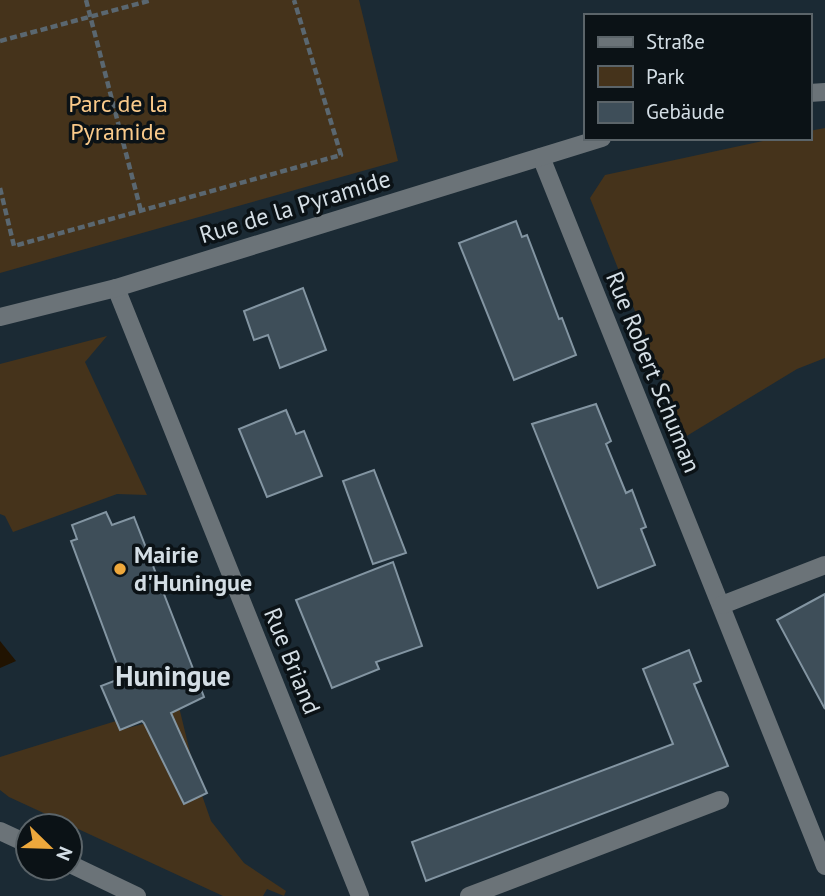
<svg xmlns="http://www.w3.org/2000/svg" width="825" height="896" font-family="'PT Sans',sans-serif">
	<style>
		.green { fill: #45331b }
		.water { fill: #211301 }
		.building { fill: #3e4e59; stroke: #8395a2; stroke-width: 2 }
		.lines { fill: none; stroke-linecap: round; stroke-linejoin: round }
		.path { stroke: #5a6770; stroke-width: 4.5; stroke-dasharray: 7 3.5; stroke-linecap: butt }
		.minor { stroke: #6b7378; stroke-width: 18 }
		.poi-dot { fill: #eea83c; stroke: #0b1216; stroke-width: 2.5 }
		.labels { text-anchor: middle; stroke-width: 7; stroke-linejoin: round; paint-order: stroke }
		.park-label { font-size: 24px; fill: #faca8a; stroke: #0b1216 }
		.street-label { font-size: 24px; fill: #d4dee5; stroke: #0b1216 }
		.poi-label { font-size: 24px; font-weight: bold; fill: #d4dee5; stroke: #0b1216; text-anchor: start }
		.quarter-label { font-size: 28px; font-weight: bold; fill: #d4dee5; stroke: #0b1216 }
	</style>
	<rect width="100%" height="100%" fill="#1b2a34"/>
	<g class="green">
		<path d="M 0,0 L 359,0 L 398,161 L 0,273 Z"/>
		<path d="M 825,128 L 825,358 L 797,369 L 685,437 L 590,198 L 605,175 L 777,138 L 809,138 L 809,131 Z"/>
		<path d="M 107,336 L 85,362 L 147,495 L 117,494 L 13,532 L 5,516 L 0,514 L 0,364 Z"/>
		<path d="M 179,707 L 197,781 L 211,821 L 244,863 L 286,891 L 284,896 L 267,889 L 263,896 L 223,896 L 9,797 L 0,790 L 0,757 L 116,721 L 120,730 L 143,724 Z"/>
	</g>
	<path class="water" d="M 0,641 L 16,661 L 0,668 Z"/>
	<g class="building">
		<path d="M 516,221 L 522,237 L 527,235 L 559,319 L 562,318 L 576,355 L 514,380 L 459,243 Z"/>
		<path d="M 303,288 L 326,350 L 280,368 L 268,335 L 254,340 L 244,311 Z"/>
		<path d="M 596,404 L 611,441 L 606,444 L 626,493 L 632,490 L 646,527 L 641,529 L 655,565 L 598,588 L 532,424 Z"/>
		<path d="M 286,410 L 296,434 L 304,431 L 322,476 L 267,497 L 239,429 Z"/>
		<path d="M 374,470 L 406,553 L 373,564 L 343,481 Z"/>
		<path d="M 106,512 L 112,525 L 134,517 L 204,697 L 171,713 L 207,793 L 184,804 L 144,723 L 142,721 L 120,730 L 101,686 L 122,678 L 71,541 L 77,539 L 72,525 Z"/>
		<path d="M 393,562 L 422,646 L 376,662 L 379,669 L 332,688 L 296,600 Z"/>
		<path d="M 825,594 L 825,709 L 777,620 Z"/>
		<path d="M 689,650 L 701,681 L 694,684 L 728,766 L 426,881 L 412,842 L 673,744 L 643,669 Z"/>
	</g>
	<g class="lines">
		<g class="path">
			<path d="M 86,0 L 141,211"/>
			<path d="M 0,41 L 152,0"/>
			<path d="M 0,188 L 14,246 L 341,155 L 294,0"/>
		</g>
		<g class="minor">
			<path d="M 809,93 L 825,92"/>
			<path d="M 541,157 L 825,866"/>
			<path d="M 116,288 L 360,896"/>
			<path d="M 0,317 L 116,288 L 602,138"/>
			<path d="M 722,605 L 825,565"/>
			<path d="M 0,831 L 28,844"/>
			<path d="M 70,864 L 137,896"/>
			<path d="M 469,896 L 720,800"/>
		</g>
	</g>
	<circle class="poi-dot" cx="120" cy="569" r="7"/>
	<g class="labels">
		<g class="park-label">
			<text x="118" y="112">Parc de la<tspan x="118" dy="28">Pyramide</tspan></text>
		</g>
		<g class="street-label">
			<text transform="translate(295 207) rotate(-17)" y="8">Rue de la Pyramide</text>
			<text transform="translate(653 372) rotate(68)" y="8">Rue Robert Schuman</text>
			<text transform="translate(292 661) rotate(68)" y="8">Rue Briand</text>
		</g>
		<g class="poi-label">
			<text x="134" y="563">Mairie<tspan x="134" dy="28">d'Huningue</tspan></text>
		</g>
		<g class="quarter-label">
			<text x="173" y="686">Huningue</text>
		</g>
	</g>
	<rect x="584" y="14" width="228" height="126" fill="#0b1216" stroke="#5b6469" stroke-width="2"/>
	<rect x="598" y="37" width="35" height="10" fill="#6b7378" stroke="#5b6469" stroke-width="2"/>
	<text x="646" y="49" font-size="21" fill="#d4dee5">Straße</text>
	<rect x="598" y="66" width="35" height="21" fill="#45331b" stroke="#5b6469" stroke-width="2"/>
	<text x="646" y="84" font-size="21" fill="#d4dee5">Park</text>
	<rect x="598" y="102" width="35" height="21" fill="#3e4e59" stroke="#5b6469" stroke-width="2"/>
	<text x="646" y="119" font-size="21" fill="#d4dee5">Gebäude</text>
	<g transform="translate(49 847) rotate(113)"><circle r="33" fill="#0b1216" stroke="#5b6469" stroke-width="2"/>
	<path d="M0-5L12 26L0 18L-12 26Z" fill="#eea83c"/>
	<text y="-10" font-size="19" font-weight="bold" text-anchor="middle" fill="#d4dee5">N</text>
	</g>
</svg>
